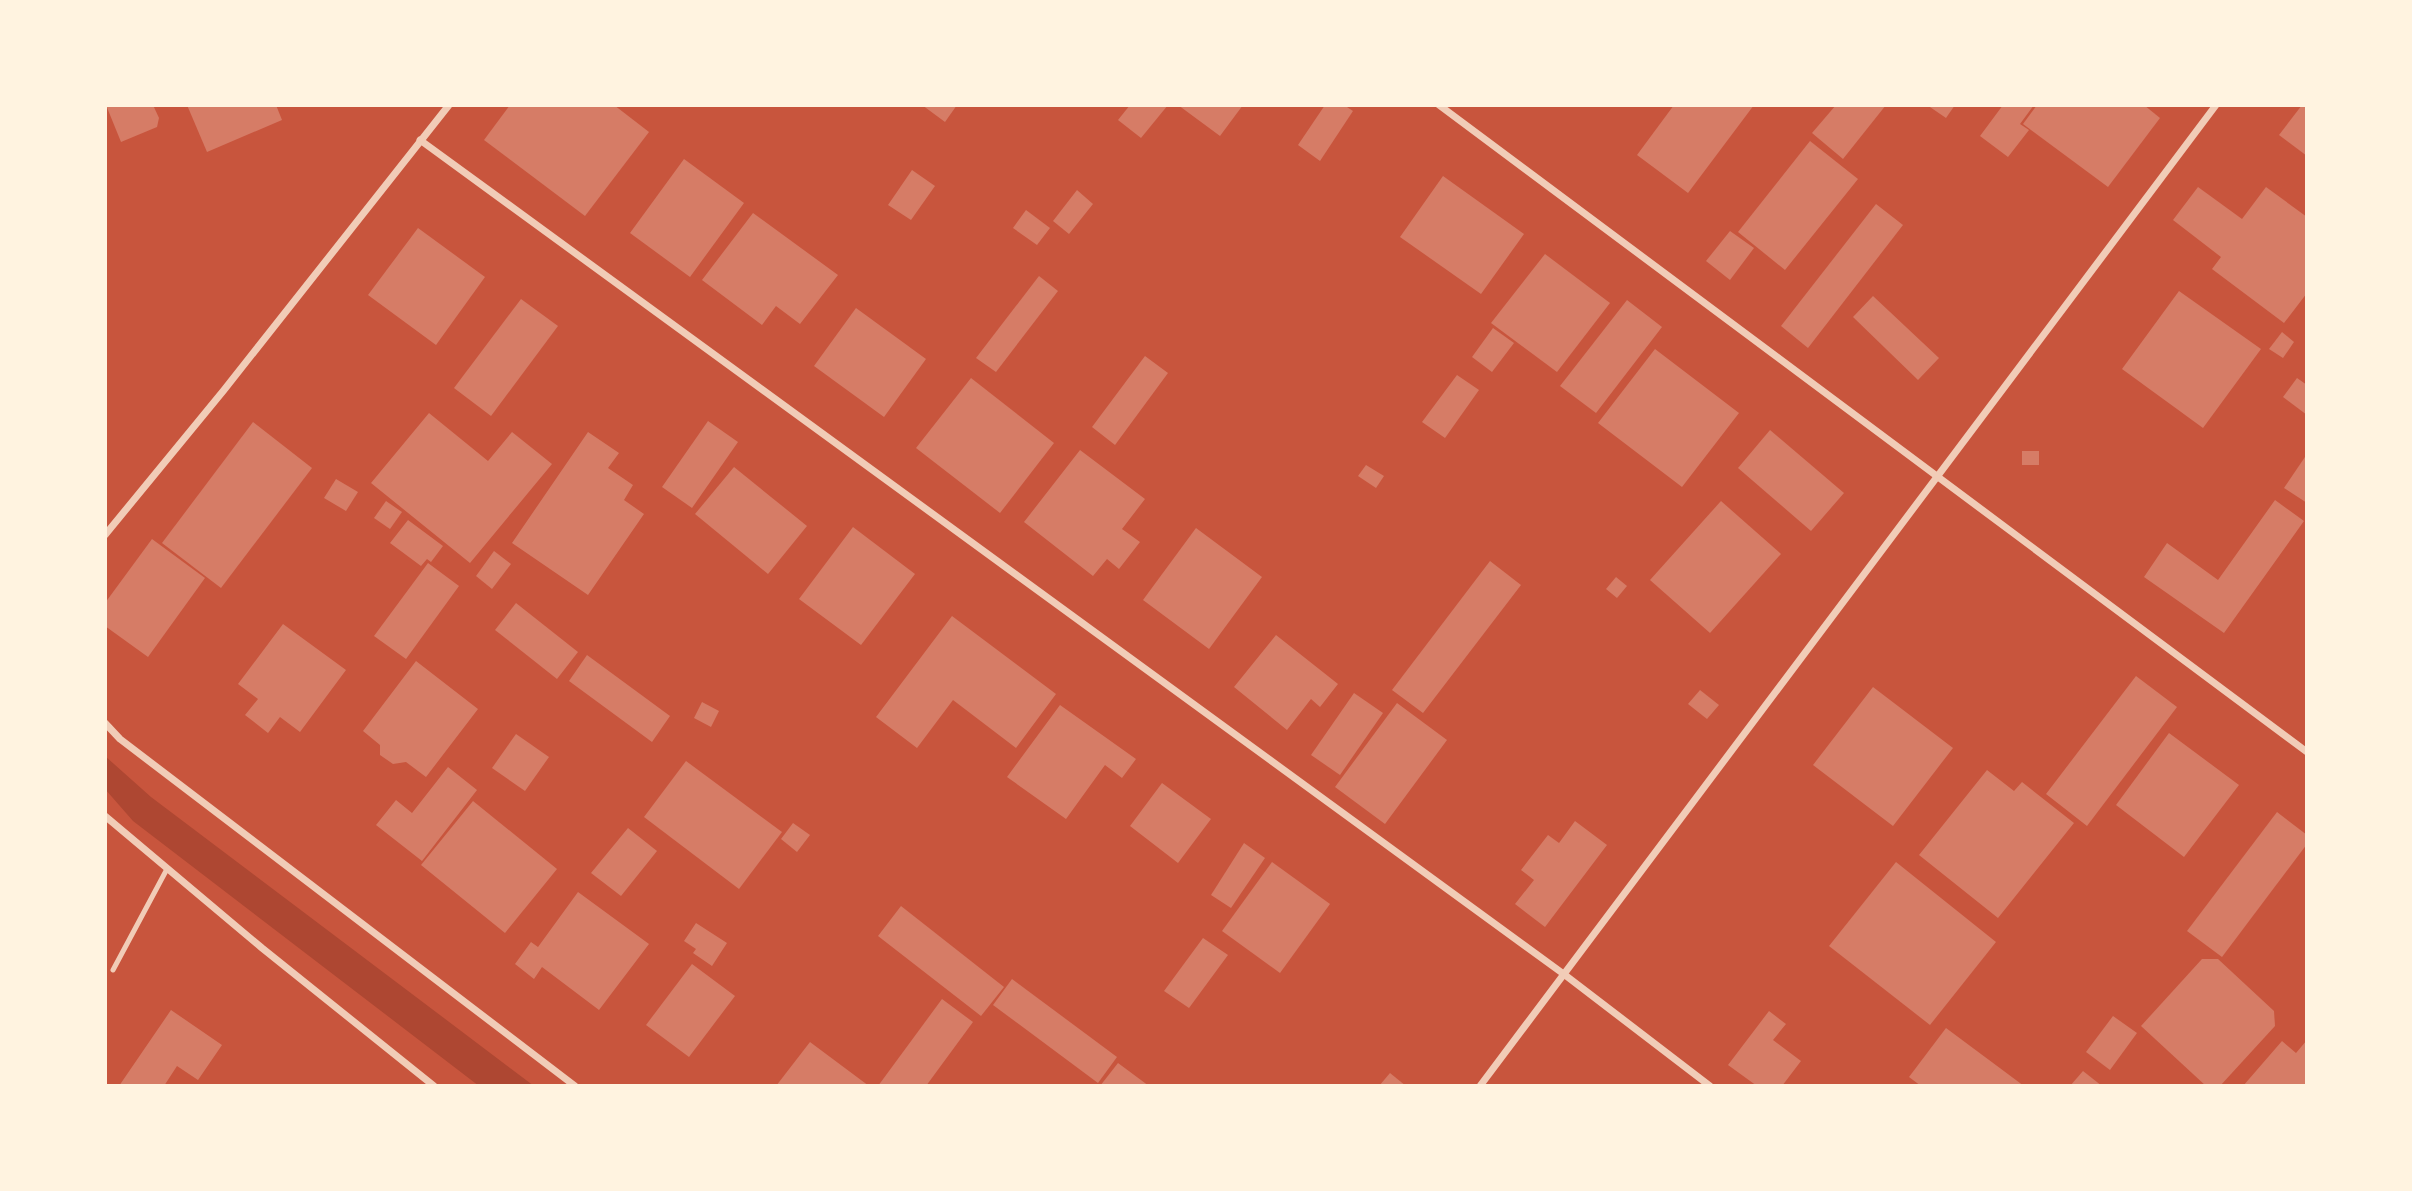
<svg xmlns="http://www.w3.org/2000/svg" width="2412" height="1191" font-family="Mulish,sans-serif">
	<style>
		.green { fill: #ae4732 }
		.building { fill: #d67c66 }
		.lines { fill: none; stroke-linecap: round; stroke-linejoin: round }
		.service { stroke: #f1ccb7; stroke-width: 5 }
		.minor { stroke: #f1ccb7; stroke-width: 7 }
	</style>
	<rect width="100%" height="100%" fill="#c8553d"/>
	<path class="green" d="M 105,756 L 151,797 L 534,1086 L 479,1086 L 133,821 L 105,789 Z"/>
	<g class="building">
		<path d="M 106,105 L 153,105 L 159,118 L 157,127 L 121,142 Z"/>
		<path d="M 187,105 L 276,105 L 282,120 L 207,152 Z"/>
		<path d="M 510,105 L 614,105 L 649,132 L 585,216 L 484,140 Z"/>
		<path d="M 922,105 L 957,105 L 945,122 Z"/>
		<path d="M 1130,105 L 1168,105 L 1141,138 L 1118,120 Z"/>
		<path d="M 1178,105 L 1243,105 L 1220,136 Z"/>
		<path d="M 1325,105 L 1344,105 L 1353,111 L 1320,161 L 1298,145 Z"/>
		<path d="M 1674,105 L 1754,105 L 1688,193 L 1637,155 Z"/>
		<path d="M 1836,105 L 1886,105 L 1843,159 L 1812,133 Z"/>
		<path d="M 1927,105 L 1955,105 L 1946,118 Z"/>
		<path d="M 2003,105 L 2034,105 L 2020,124 L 2029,130 L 2008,157 L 1980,136 Z"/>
		<path d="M 2037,105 L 2144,105 L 2160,118 L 2108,187 L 2023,124 Z"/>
		<path d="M 2302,105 L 2307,105 L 2307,156 L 2279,135 Z"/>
		<path d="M 1810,141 L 1858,179 L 1785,270 L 1738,232 Z"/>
		<path d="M 684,159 L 744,203 L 690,277 L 630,233 Z"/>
		<path d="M 912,170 L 935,186 L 911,220 L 888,205 Z"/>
		<path d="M 1443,176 L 1524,234 L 1481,294 L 1400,237 Z"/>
		<path d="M 2198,187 L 2242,219 L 2266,187 L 2307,217 L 2307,293 L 2284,323 L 2212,269 L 2221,257 L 2173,220 Z"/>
		<path d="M 1077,190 L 1093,204 L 1069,234 L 1053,221 Z"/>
		<path d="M 1876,204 L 1903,225 L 1808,348 L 1781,326 Z"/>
		<path d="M 1026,210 L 1050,228 L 1037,245 L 1013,228 Z"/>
		<path d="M 753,213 L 838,275 L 800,324 L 776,306 L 762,325 L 702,280 Z"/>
		<path d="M 418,228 L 485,277 L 436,345 L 368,295 Z"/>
		<path d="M 1730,231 L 1754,248 L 1730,280 L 1706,261 Z"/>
		<path d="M 1545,254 L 1610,303 L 1557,372 L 1491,323 Z"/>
		<path d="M 1039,276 L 1058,291 L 996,372 L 976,358 Z"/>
		<path d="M 2179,291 L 2261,349 L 2203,428 L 2122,369 Z"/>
		<path d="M 1873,296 L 1939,358 L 1918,380 L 1853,317 Z"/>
		<path d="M 521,299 L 558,326 L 491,416 L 454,388 Z"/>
		<path d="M 1627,300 L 1662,327 L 1596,413 L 1560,386 Z"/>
		<path d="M 856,308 L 926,359 L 884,417 L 814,366 Z"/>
		<path d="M 1493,328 L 1514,343 L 1492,372 L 1472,357 Z"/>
		<path d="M 2282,332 L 2294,342 L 2283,358 L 2269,349 Z"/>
		<path d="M 1655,349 L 1739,413 L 1682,487 L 1598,423 Z"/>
		<path d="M 1145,356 L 1168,373 L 1115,445 L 1092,427 Z"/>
		<path d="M 1457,375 L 1479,390 L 1445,438 L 1422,422 Z"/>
		<path d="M 971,378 L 1054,443 L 1000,513 L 916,448 Z"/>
		<path d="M 2297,378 L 2307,385 L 2307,415 L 2283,397 Z"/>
		<path d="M 429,413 L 488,461 L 512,432 L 552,464 L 470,563 L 371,483 Z"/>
		<path d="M 708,421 L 738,442 L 692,508 L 662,487 Z"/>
		<path d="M 253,422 L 312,468 L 221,588 L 162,543 Z"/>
		<path d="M 1770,430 L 1844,493 L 1811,531 L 1738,468 Z"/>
		<path d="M 588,432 L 619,453 L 608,468 L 633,485 L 624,500 L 644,514 L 588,595 L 512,543 Z"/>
		<path d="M 1080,450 L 1145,499 L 1122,529 L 1140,542 L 1119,569 L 1107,559 L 1093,576 L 1024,522 Z"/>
		<rect x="2022" y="451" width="17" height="14"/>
		<path d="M 2307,454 L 2307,503 L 2284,488 Z"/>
		<path d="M 1366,465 L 1384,476 L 1376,488 L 1358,476 Z"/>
		<path d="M 734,467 L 807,526 L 768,574 L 695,514 Z"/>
		<path d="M 336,479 L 358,492 L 346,511 L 324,498 Z"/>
		<path d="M 2275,500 L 2304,521 L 2224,633 L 2144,577 L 2167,543 L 2218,580 Z"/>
		<path d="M 386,501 L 402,512 L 390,529 L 374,518 Z"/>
		<path d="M 1721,501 L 1781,554 L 1710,633 L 1650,580 Z"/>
		<path d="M 408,520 L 443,546 L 431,562 L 427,559 L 421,566 L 390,543 Z"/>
		<path d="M 853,527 L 915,574 L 861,645 L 799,599 Z"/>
		<path d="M 1196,528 L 1262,577 L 1209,649 L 1143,600 Z"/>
		<path d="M 152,539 L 205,578 L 148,657 L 105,626 L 105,603 Z"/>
		<path d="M 494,551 L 511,564 L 492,589 L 476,576 Z"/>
		<path d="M 1490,561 L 1521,585 L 1423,713 L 1392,690 Z"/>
		<path d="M 428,563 L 459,586 L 406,659 L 374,636 Z"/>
		<path d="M 1616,577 L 1627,586 L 1617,598 L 1606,589 Z"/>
		<path d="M 516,603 L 578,652 L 557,679 L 495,630 Z"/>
		<path d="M 952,616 L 1056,694 L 1016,748 L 953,700 L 917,748 L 876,717 Z"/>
		<path d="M 283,624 L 346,670 L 300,732 L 280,717 L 268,733 L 245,715 L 258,699 L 238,684 Z"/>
		<path d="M 1276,635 L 1338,684 L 1320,707 L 1311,699 L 1287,730 L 1234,687 Z"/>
		<path d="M 587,655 L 670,716 L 652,742 L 569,681 Z"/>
		<path d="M 416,661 L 478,709 L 426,777 L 406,762 L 393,764 L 380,755 L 380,745 L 363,731 Z"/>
		<path d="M 2136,676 L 2177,707 L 2087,826 L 2046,794 Z"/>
		<path d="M 1873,687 L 1953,748 L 1893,826 L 1813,765 Z"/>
		<path d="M 1700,690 L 1719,705 L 1707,719 L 1688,704 Z"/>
		<path d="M 1354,693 L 1383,713 L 1340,775 L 1311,755 Z"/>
		<path d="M 702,702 L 719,711 L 711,727 L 694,718 Z"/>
		<path d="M 1397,703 L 1447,740 L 1385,824 L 1335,787 Z"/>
		<path d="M 1060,705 L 1136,759 L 1122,778 L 1105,765 L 1066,819 L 1007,777 Z"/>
		<path d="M 2169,733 L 2239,785 L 2184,857 L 2116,805 Z"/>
		<path d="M 516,734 L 549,757 L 525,791 L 492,768 Z"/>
		<path d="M 686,761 L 782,832 L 739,889 L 644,817 Z"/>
		<path d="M 448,767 L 477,790 L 422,861 L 376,825 L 396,800 L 412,813 Z"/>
		<path d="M 1987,770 L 2014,791 L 2022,782 L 2074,823 L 1998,918 L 1919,855 Z"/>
		<path d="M 1162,783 L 1211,819 L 1178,863 L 1130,826 Z"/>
		<path d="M 473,801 L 557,869 L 505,933 L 421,865 Z"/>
		<path d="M 2277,812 L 2307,835 L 2307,844 L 2222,957 L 2187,931 Z"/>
		<path d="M 1575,821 L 1607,845 L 1545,927 L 1515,904 L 1534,880 L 1521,870 L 1548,835 L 1559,843 Z"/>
		<path d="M 793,823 L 810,835 L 797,852 L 781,839 Z"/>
		<path d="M 628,828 L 657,851 L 621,896 L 591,873 Z"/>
		<path d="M 1244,843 L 1265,858 L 1231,908 L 1211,895 Z"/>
		<path d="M 1272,862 L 1330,904 L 1280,973 L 1222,931 Z"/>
		<path d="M 1896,862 L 1996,942 L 1930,1025 L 1829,946 Z"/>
		<path d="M 578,892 L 649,944 L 599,1010 L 542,967 L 534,979 L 515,964 L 531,942 L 538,947 Z"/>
		<path d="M 901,906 L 1004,987 L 981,1016 L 878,936 Z"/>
		<path d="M 696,923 L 727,943 L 712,966 L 693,953 L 696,949 L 684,941 Z"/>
		<path d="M 1203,938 L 1228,955 L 1189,1008 L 1164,991 Z"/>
		<path d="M 2202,959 L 2218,959 L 2274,1011 L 2275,1026 L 2220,1086 L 2206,1086 L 2141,1026 Z"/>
		<path d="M 692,964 L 735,996 L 689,1057 L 646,1025 Z"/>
		<path d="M 1012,979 L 1117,1057 L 1098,1083 L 993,1005 Z"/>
		<path d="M 942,999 L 973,1022 L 926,1086 L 878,1086 Z"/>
		<path d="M 171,1010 L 222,1045 L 198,1080 L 177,1066 L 164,1086 L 119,1086 Z"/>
		<path d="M 1769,1011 L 1786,1024 L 1773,1040 L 1801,1061 L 1782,1086 L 1757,1086 L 1728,1065 Z"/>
		<path d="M 2113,1016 L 2137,1033 L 2110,1070 L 2086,1052 Z"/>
		<path d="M 1946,1028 L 2024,1086 L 1921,1086 L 1909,1077 Z"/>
		<path d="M 2307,1040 L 2307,1086 L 2243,1086 L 2282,1041 L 2296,1053 Z"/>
		<path d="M 810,1042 L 869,1086 L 776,1086 Z"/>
		<path d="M 1118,1063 L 1149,1086 L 1100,1086 Z"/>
		<path d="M 2083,1071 L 2102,1086 L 2070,1086 Z"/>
		<path d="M 1390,1073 L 1406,1086 L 1379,1086 Z"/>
	</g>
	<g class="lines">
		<path class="service" d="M 113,970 L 167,869"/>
		<g class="minor">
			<path d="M 1439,105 L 2307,752"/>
			<path d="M 420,140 L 1565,975 L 1710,1086"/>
			<path d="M 105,535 L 224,390 L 449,105"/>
			<path d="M 105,723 L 120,739 L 575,1086"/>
			<path d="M 105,816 L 262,948 L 434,1086"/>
			<path d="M 1480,1086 L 2216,105"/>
		</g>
	</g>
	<rect width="2412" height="1191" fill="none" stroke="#fff3e0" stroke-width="214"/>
</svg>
